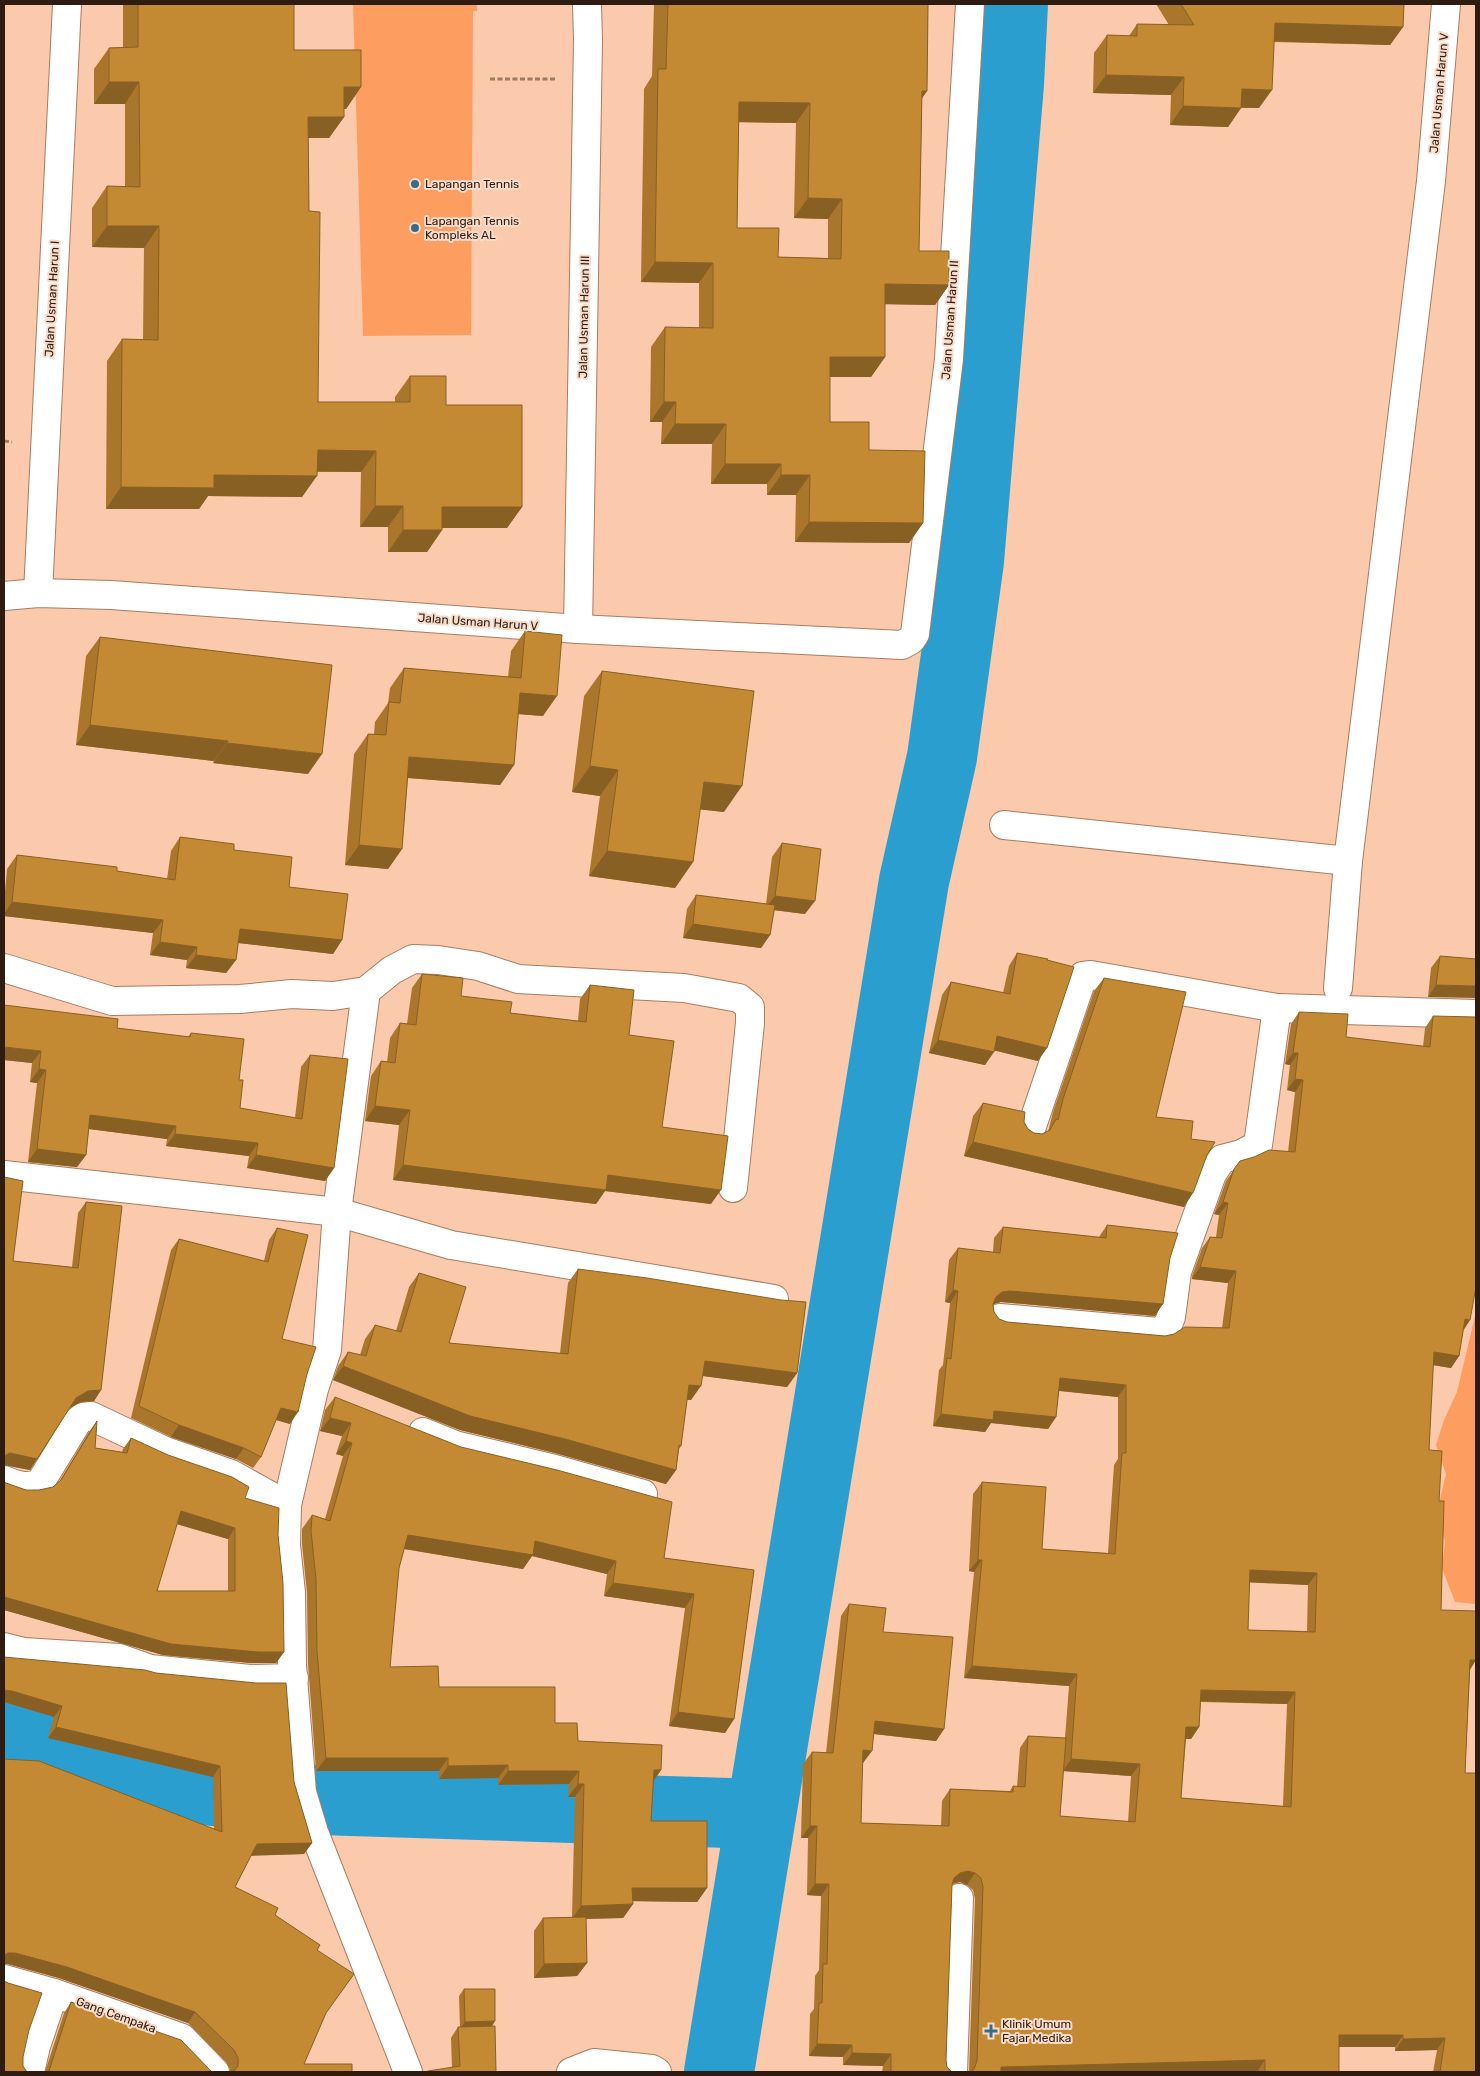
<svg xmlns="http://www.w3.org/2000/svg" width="1480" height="2076" font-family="Rubik,sans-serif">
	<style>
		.green { fill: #fd9e60 }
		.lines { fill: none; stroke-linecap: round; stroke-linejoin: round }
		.river { stroke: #2b9ed0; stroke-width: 70 }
		.street-casing { stroke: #a97c60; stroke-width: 30 }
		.path { stroke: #9e7b65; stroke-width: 3; stroke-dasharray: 5 2.5; stroke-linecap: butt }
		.street { stroke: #fff; stroke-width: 28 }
		.wall { fill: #a9762c; fill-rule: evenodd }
		.shaded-wall { fill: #896024 }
		.building { fill: #c48933; stroke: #896024; fill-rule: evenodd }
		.poi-dot { fill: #376d88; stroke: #f9dbc9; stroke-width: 2 }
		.labels { text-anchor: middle; stroke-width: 4; stroke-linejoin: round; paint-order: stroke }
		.street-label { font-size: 12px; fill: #2e1c11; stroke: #f9dbc9 }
		.poi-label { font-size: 12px; fill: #2e1c11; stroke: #f9dbc9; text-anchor: start }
	</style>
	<rect width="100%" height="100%" fill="#fbc9ab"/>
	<g class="green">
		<path d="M 353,4 L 477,4 L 477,11 L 473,11 L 471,335 L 363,336 Z"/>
		<path d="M 1476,1312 L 1476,1604 L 1455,1602 L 1442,1568 L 1445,1542 L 1438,1508 L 1446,1474 L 1436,1445 L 1444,1420 L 1457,1392 Z"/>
	</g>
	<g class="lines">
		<g class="river">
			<path d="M 4,1735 L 35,1738 L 167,1786 L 288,1799 L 761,1814"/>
			<path d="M 719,2072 L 914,881 L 942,757 L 969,561 L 1009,84 L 1013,4"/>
		</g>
		<defs>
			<g id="street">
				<path d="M 38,593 L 67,4"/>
				<path d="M 4,596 L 38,593 L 111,595 L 578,629 L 902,645 L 911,640 L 915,634 L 949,359 L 970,4"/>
				<path d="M 578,629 L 588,40 L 587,4"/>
				<path d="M 1004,825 L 1348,861 L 1338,988"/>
				<path d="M 1348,861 L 1431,181 L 1446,4"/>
				<path d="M 4,968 L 112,1001 L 240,999 L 292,994 L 333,996 L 366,991 L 392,970 L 413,959 L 438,960 L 478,966 L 518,979 L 684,988 L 739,998 L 750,1007 L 750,1023 L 733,1188"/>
				<path d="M 366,991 L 337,1212 L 327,1350 L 314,1389 L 287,1505 L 286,1545 L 291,1593 L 292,1665 L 302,1792 L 314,1832 L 408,2072"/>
				<path d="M 1030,1132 L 1083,976 L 1091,975 L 1277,1008"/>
				<path d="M 4,1175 L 337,1212 L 451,1245 L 774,1299"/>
				<path d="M 1000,1318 L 1158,1332 L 1167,1327 L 1171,1317 L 1177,1272 L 1212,1174 L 1222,1159 L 1241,1154 L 1258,1145 L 1277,1008 L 1476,1014"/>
				<path d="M 423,1432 L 455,1445 L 551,1468 L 643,1494"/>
				<path d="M 4,1480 C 16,1485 27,1489 40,1483 L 78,1421 L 83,1417 L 91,1416 L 165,1451 L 231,1474 L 287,1505"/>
				<path d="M 4,1647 L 24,1652 L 119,1658 L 150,1669 L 250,1679 L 294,1678"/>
				<path d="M 4,1979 L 54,1993 L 182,2038 L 215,2072"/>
				<path d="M 30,2072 L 36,2046 L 54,1993"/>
				<path d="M 571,2072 L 594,2063 L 652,2069 L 657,2072"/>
				<path d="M 953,2072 L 959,1898"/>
			</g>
		</defs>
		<use href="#street" class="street-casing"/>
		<g class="path">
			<path d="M 490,79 L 555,79"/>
			<path d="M 4,441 L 12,442"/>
		</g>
		<use href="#street" class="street"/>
	</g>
	<g class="wall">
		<path d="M 123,4 L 294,4 L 294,50 L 361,87 L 346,109 L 344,109 L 344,117 L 329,138 L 308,138 L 309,211 L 318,402 L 395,402 L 395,397 L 410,376 L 446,405 L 522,507 L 507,528 L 442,528 L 442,530 L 427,552 L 388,552 L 388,527 L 360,527 L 361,472 L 317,472 L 302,497 L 208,496 L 199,509 L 106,509 L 107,361 L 122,339 L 143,340 L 144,248 L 92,247 L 92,208 L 107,186 L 125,187 L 125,104 L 94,104 L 94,69 L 109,48 L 123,47 Z"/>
		<path d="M 654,4 L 928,4 L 927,91 L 922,98 L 919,251 L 949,285 L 935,305 L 885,304 L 885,357 L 871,377 L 830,377 L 830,422 L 869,450 L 923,523 L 909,543 L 795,542 L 796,495 L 767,495 L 767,484 L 711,484 L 712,444 L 661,444 L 662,422 L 650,422 L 651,347 L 665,327 L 699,328 L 699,283 L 641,282 L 644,89 L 652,76 ZM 739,122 L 796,123 L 794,218 L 828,219 L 828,258 L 778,257 L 737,228 Z"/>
		<path d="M 1156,4 L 1404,4 L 1403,27 L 1390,45 L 1274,42 L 1259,108 L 1241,108 L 1228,127 L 1170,125 L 1171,95 L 1093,93 L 1094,53 L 1107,35 L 1129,36 L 1137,24 L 1169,25 Z"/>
		<path d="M 525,631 L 543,716 L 518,714 L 514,765 L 500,785 L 408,778 L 402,849 L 388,869 L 345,865 L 354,754 L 368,734 L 374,734 L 375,722 L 388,703 L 390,688 L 404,668 L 508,677 L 511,651 Z"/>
		<path d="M 100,637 L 308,774 L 213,763 L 214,761 L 76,745 L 86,656 Z"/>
		<path d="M 602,671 L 724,812 L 700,809 L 693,862 L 675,888 L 589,876 L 600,796 L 572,792 L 584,696 Z"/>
		<path d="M 180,837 L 234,850 L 289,887 L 342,940 L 333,954 L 238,943 L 236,960 L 226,973 L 186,968 L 187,960 L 150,955 L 153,933 L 4,916 L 4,903 L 7,869 L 17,855 L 167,879 L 171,851 Z"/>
		<path d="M 782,843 L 805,914 L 774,910 L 770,935 L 761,948 L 683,938 L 687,909 L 696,895 L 766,904 L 772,857 Z"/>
		<path d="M 1017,953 L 1038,1061 L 994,1050 L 985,1065 L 929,1053 L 942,995 L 951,982 L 1003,993 L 1009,966 Z"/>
		<path d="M 1440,956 L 1476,959 L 1428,997 L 1431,968 Z"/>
		<path d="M 422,974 L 461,996 L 510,1013 L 578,1021 L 580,999 L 590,985 L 629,1035 L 662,1127 L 711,1204 L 605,1191 L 596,1204 L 393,1180 L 399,1125 L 365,1121 L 371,1076 L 381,1061 L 387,1062 L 390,1038 L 400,1023 L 407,1024 L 412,988 Z"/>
		<path d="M 1104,978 L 1156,1117 L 1191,1139 L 1207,1155 L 1184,1207 L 964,1156 L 973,1116 L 983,1103 L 1024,1122 L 1028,1129 L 1034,1133 L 1042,1134 L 1048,1131 L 1049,1128 L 1053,1112 L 1094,991 Z"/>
		<path d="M 1299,1012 L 1346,1037 L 1423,1047 L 1425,1028 L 1433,1016 L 1470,1320 L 1463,1331 L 1459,1356 L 1451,1368 L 1433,1365 L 1429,1450 L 1439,1501 L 1441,1610 L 1476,1660 L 1470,1670 L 1465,1773 L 1476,2072 L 1433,2072 L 1437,2050 L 1395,2051 L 1395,2047 L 1339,2047 L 1339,2072 L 969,2072 L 975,1899 L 973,1890 L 967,1885 L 960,1882 L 952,1884 L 946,2060 L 947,2067 L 952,2072 L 882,2072 L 883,2066 L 843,2065 L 843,2057 L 809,2056 L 810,2014 L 814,2009 L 815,1976 L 819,1970 L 821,1896 L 807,1895 L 808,1838 L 801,1838 L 803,1764 L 812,1752 L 826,1753 L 841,1616 L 849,1604 L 883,1632 L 944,1729 L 936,1741 L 873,1734 L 863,1763 L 862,1763 L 861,1823 L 941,1826 L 942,1801 L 950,1789 L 1010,1791 L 1013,1786 L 1017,1787 L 1020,1748 L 1028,1736 L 1065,1738 L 1069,1686 L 964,1678 L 974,1572 L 969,1571 L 973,1494 L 982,1482 L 1042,1549 L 1108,1553 L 1114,1465 L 1118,1459 L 1118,1397 L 1059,1391 L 1056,1417 L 1048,1429 L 991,1423 L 985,1432 L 933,1426 L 939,1370 L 943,1365 L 950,1303 L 945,1302 L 949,1260 L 958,1248 L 993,1252 L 994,1238 L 1003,1227 L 1099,1237 L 1107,1225 L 1170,1258 L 1155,1316 L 1001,1302 L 993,1304 L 994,1312 L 999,1319 L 1007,1322 L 1165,1336 L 1222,1328 L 1228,1283 L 1192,1279 L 1192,1276 L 1202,1248 L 1210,1237 L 1216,1237 L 1219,1215 L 1214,1214 L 1226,1181 L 1240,1161 L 1288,1152 L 1295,1092 L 1287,1090 L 1290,1065 L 1285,1064 L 1291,1024 ZM 1249,1582 L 1308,1585 L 1307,1631 L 1248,1630 ZM 1201,1702 L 1287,1704 L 1283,1806 L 1181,1798 L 1186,1739 L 1191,1739 L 1199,1727 ZM 1063,1771 L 1131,1776 L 1128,1822 L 1060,1816 Z"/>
		<path d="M 117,1028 L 188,1037 L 191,1033 L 239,1080 L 240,1108 L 295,1118 L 301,1067 L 310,1055 L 334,1168 L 325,1181 L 247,1168 L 249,1156 L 166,1146 L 167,1139 L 89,1129 L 86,1155 L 77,1167 L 28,1162 L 37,1083 L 30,1082 L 32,1063 L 4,1060 Z"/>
		<path d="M 4,1177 L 13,1261 L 72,1267 L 78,1213 L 86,1202 L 101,1390 L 94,1401 L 81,1402 L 69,1408 L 30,1470 L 4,1465 Z"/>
		<path d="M 277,1228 L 282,1339 L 290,1424 L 276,1420 L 261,1457 L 253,1468 L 236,1459 L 171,1437 L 131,1418 L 171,1250 L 179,1239 L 264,1261 L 269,1240 Z"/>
		<path d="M 578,1269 L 797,1373 L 787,1387 L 703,1376 L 691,1400 L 687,1400 L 681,1446 L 679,1449 L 676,1470 L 666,1484 L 555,1453 L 460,1430 L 333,1380 L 338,1366 L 348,1352 L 360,1355 L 365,1339 L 375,1325 L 396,1331 L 409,1287 L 419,1273 L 449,1343 L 560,1353 L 568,1283 Z"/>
		<path d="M 335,1397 L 664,1558 L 754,1570 L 734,1719 L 725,1733 L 669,1726 L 685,1608 L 604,1596 L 607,1574 L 532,1556 L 523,1569 L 404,1549 L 399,1568 L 390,1667 L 439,1687 L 555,1723 L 578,1741 L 661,1770 L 653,1782 L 651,1821 L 707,1888 L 697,1902 L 633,1901 L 633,1904 L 623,1918 L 586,1919 L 587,1963 L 577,1976 L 534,1978 L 534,1931 L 543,1918 L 572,1917 L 575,1797 L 568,1797 L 569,1784 L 498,1785 L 498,1778 L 439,1779 L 439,1771 L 316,1771 L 308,1664 L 307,1593 L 302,1544 L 302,1529 L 312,1515 L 325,1519 L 343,1456 L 336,1454 L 342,1436 L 320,1431 L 325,1410 Z"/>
		<path d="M 97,1421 L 95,1448 L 122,1452 L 123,1449 L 131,1438 L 245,1498 L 278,1535 L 284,1652 L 276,1663 L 251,1663 L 163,1655 L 4,1610 L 4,1482 L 6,1483 L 26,1490 L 39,1490 L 53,1487 L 59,1482 L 89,1432 ZM 177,1524 L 228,1539 L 228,1591 L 157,1591 Z"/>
		<path d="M 4,1657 L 294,1782 L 312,1843 L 304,1854 L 251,1855 L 235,1887 L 275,1915 L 317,1950 L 326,2013 L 304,2064 L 352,2072 L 230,2072 L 230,2069 L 226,2062 L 188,2023 L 59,1978 L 8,1964 L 214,1829 L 213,1777 L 48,1738 L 54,1717 L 4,1702 Z"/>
		<path d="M 464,1989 L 492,2027 L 496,2072 L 452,2068 L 451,2038 L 458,2027 L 460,2027 L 459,1996 Z"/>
		<path d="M 71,2002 L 212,2072 L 45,2072 L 64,2013 Z"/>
	</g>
	<g class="shaded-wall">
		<path d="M 1275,23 L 1403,27 L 1390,45 L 1262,41 Z"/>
		<path d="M 1106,75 L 1184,77 L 1171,95 L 1093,93 Z"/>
		<path d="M 109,82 L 139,82 L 125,104 L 94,104 Z"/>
		<path d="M 344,87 L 361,87 L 346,109 L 329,109 Z"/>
		<path d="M 1242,89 L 1272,90 L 1259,108 L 1229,107 Z"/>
		<path d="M 922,91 L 927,91 L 913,111 Z"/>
		<path d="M 739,102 L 810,103 L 796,123 L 725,122 Z"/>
		<path d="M 1183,106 L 1241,108 L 1228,127 L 1170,125 Z"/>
		<path d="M 308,117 L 344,117 L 329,138 L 293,138 Z"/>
		<path d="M 808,198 L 842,199 L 828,219 L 794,218 Z"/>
		<path d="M 107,226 L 159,226 L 144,248 L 92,247 Z"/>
		<path d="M 655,262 L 713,263 L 699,283 L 641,282 Z"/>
		<path d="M 885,284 L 949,285 L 935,305 L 872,304 Z"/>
		<path d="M 830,357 L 885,357 L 871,377 L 816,377 Z"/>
		<path d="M 664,402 L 676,402 L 662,422 L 650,422 Z"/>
		<path d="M 675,424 L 726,424 L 712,444 L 661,444 Z"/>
		<path d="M 318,450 L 376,451 L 361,472 L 303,471 Z"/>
		<path d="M 725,464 L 781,464 L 767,484 L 711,484 Z"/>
		<path d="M 214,475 L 317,476 L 302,497 L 208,496 L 199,509 L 106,509 L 121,487 Z"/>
		<path d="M 781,475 L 810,475 L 796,495 L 767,495 Z"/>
		<path d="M 375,506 L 403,506 L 388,527 L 360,527 Z"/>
		<path d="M 442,507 L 522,507 L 507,528 L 427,528 Z"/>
		<path d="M 809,522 L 923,523 L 909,543 L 795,542 Z"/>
		<path d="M 403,530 L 442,530 L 427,552 L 388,552 Z"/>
		<path d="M 520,693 L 557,696 L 543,716 L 506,713 Z"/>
		<path d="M 90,725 L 228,741 L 214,761 L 76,745 Z"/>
		<path d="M 227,743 L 322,754 L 308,774 L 213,763 Z"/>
		<path d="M 409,757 L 514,765 L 500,785 L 395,777 Z"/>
		<path d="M 590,766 L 618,770 L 600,796 L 572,792 Z"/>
		<path d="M 704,782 L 742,786 L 724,812 L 686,808 Z"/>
		<path d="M 359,845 L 402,849 L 388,869 L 345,865 Z"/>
		<path d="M 607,851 L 693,862 L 675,888 L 589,876 Z"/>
		<path d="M 775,896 L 815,901 L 805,914 L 765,909 Z"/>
		<path d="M 12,902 L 163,920 L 153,933 L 4,916 L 4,914 Z"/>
		<path d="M 693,924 L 770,935 L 761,948 L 683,938 Z"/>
		<path d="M 240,929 L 342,940 L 333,954 L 230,942 Z"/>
		<path d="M 160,942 L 197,947 L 187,960 L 150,955 Z"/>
		<path d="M 196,955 L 236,960 L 226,973 L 186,968 Z"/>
		<path d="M 1436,985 L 1476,986 L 1476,998 L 1428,997 Z"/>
		<path d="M 997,1036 L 1047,1048 L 1038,1061 L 988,1049 Z"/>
		<path d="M 938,1040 L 994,1052 L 985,1065 L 929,1053 Z"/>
		<path d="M 4,1047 L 41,1051 L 32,1063 L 4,1060 Z"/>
		<path d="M 1293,1053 L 1298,1053 L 1290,1065 L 1285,1064 Z"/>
		<path d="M 39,1069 L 46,1070 L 37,1083 L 30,1082 Z"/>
		<path d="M 1295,1079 L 1303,1080 L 1295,1092 L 1287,1090 Z"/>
		<path d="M 375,1106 L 410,1110 L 399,1125 L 365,1121 Z"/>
		<path d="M 90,1115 L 176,1126 L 167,1139 L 81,1128 Z"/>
		<path d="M 175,1134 L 258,1143 L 249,1156 L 166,1146 Z"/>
		<path d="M 973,1142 L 1193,1193 L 1184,1207 L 964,1156 Z"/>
		<path d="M 37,1149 L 86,1155 L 77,1167 L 28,1162 Z"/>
		<path d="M 256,1155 L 334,1168 L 325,1181 L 247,1168 Z"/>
		<path d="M 403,1165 L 608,1175 L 721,1190 L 711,1204 L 605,1191 L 596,1204 L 393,1180 Z"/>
		<path d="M 1223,1202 L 1228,1203 L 1219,1215 L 1214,1214 Z"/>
		<path d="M 1200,1267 L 1236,1271 L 1228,1283 L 1192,1279 Z"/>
		<path d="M 953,1290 L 958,1291 L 950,1303 L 945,1302 Z"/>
		<path d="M 1010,1291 L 1163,1304 L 1155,1316 L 1001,1302 L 994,1304 L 988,1309 L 996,1297 L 1002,1292 Z"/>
		<path d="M 1465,1319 L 1470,1320 L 1462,1332 Z"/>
		<path d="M 1434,1352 L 1459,1356 L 1451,1368 L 1426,1364 Z"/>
		<path d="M 705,1361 L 797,1373 L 787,1387 L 695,1375 Z"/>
		<path d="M 343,1366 L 565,1439 L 676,1470 L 666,1484 L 555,1453 L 460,1430 L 333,1380 Z"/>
		<path d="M 1060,1378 L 1126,1385 L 1118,1397 L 1052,1390 Z"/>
		<path d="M 689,1385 L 701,1386 L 691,1400 L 679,1399 Z"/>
		<path d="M 101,1390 L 94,1401 L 81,1402 L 68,1409 L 76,1398 L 88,1391 Z"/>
		<path d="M 281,1408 L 298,1412 L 290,1424 L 273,1419 Z"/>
		<path d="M 994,1411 L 1056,1417 L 1048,1429 L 991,1423 L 985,1432 L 933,1426 L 941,1414 Z"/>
		<path d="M 330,1418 L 351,1423 L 342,1436 L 320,1431 Z"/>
		<path d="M 179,1425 L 244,1448 L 236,1459 L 171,1437 Z"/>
		<path d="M 346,1441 L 352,1443 L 343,1456 L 336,1454 Z"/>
		<path d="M 10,1453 L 37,1459 L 30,1470 L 4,1465 L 4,1456 Z"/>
		<path d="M 181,1511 L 235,1528 L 228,1539 L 173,1523 Z"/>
		<path d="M 408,1535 L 535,1541 L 616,1561 L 607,1574 L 532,1556 L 523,1569 L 399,1548 Z"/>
		<path d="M 978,1560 L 982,1560 L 974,1572 L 969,1571 Z"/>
		<path d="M 1250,1570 L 1317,1573 L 1308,1585 L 1241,1582 Z"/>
		<path d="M 613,1583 L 694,1594 L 685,1608 L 604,1596 Z"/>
		<path d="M 4,1597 L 284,1652 L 276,1663 L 251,1663 L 163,1655 L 4,1610 Z"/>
		<path d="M 1470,1660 L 1476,1660 L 1468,1672 Z"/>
		<path d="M 972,1666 L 1077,1674 L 1069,1686 L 964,1678 Z"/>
		<path d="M 4,1690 L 12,1691 L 62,1706 L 54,1717 L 4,1702 Z"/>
		<path d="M 1201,1690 L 1295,1692 L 1287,1704 L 1193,1701 Z"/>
		<path d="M 678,1712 L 734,1719 L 725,1733 L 669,1726 Z"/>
		<path d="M 875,1721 L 944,1729 L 936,1741 L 866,1733 Z"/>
		<path d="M 56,1727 L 220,1766 L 213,1777 L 48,1738 Z"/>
		<path d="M 1186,1727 L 1199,1727 L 1191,1739 L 1178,1739 Z"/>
		<path d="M 863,1750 L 872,1751 L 863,1763 L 854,1762 Z"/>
		<path d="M 326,1758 L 448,1758 L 439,1771 L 316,1771 Z"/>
		<path d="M 1071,1759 L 1140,1764 L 1131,1776 L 1063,1771 Z"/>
		<path d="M 508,1765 L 498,1778 L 439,1779 L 448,1766 Z"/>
		<path d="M 654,1770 L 661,1770 L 652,1783 Z"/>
		<path d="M 508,1771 L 579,1771 L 569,1784 L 498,1785 Z"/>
		<path d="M 578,1784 L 584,1784 L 575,1797 L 568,1797 Z"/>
		<path d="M 810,1826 L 817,1826 L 808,1838 L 801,1838 Z"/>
		<path d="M 312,1843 L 304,1854 L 249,1856 L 257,1844 Z"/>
		<path d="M 968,1871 L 975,1873 L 967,1885 L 960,1882 L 951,1884 L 954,1878 L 960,1873 Z"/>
		<path d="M 815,1884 L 829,1884 L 821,1896 L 807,1895 Z"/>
		<path d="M 632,1888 L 707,1888 L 697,1902 L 623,1901 Z"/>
		<path d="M 633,1904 L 623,1918 L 572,1919 L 581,1906 Z"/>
		<path d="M 8,1953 L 15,1953 L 67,1967 L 195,2012 L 188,2023 L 59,1978 L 8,1964 L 4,1964 L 4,1955 Z"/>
		<path d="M 587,1963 L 577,1976 L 534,1978 L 544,1964 Z"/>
		<path d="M 495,2021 L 491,2028 L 460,2029 L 465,2022 Z"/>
		<path d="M 1339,2035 L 1403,2035 L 1395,2047 L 1330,2047 Z"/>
		<path d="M 1445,2038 L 1437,2050 L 1395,2051 L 1403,2039 Z"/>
		<path d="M 817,2044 L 852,2045 L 843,2057 L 809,2056 Z"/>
		<path d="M 852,2053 L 891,2054 L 883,2066 L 843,2065 Z"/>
		<path d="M 1265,2060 L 1257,2072 L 998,2072 L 1001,2067 Z"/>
	</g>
	<g class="building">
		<path d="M 138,4 L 294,4 L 294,50 L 361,50 L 361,87 L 344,87 L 344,117 L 308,117 L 309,211 L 320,212 L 318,402 L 410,402 L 410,376 L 446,376 L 446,405 L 522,405 L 522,507 L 442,507 L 442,530 L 403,530 L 403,506 L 375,506 L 376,451 L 318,450 L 317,476 L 214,475 L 214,488 L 121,487 L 122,339 L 158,340 L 159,226 L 107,226 L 107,186 L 140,187 L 139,82 L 109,82 L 109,48 L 138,47 Z"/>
		<path d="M 668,4 L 928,4 L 927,91 L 922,91 L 919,251 L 949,251 L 949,285 L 885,284 L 885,357 L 830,357 L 830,422 L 869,422 L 869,450 L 925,451 L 923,523 L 809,522 L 810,475 L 781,475 L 781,464 L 725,464 L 726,424 L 675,424 L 676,402 L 664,402 L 665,327 L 713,328 L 713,263 L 655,262 L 658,69 L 666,69 ZM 739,102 L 810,103 L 808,198 L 842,199 L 841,259 L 778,257 L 779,228 L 737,228 Z"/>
		<path d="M 1181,4 L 1404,4 L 1403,27 L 1275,23 L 1272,90 L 1242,89 L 1241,108 L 1183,106 L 1184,77 L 1106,75 L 1107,35 L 1137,36 L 1137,24 L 1194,25 Z"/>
		<path d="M 525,631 L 562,635 L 557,696 L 520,693 L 514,765 L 409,757 L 402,849 L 359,845 L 368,734 L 386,735 L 389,702 L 400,703 L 404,668 L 521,678 Z"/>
		<path d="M 100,637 L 332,665 L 322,754 L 227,743 L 228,741 L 90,725 Z"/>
		<path d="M 602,671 L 754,691 L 742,786 L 704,782 L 693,862 L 607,851 L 618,770 L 590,766 Z"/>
		<path d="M 180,837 L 234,844 L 234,850 L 292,857 L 289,887 L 348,894 L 342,940 L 240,929 L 236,960 L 196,955 L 197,947 L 160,942 L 163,920 L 12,902 L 17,855 L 117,867 L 117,871 L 175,880 Z"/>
		<path d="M 782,843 L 821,849 L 815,901 L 775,896 Z"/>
		<path d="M 696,895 L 775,905 L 770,935 L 693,924 Z"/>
		<path d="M 1017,953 L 1048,959 L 1047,960 L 1074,967 L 1047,1048 L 997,1036 L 994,1052 L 938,1040 L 951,982 L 1010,994 Z"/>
		<path d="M 1440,956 L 1476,959 L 1476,986 L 1436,985 Z"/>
		<path d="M 422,974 L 463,978 L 461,996 L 512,1002 L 510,1013 L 586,1022 L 590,985 L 634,990 L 629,1035 L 674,1041 L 662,1127 L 728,1136 L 721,1190 L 608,1175 L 606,1190 L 403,1165 L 410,1110 L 375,1106 L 381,1061 L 395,1063 L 400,1023 L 416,1025 Z"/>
		<path d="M 1104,978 L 1186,992 L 1156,1117 L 1193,1121 L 1191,1139 L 1215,1142 L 1207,1155 L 1193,1193 L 973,1142 L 983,1103 L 1025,1112 L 1024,1122 L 1028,1129 L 1034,1133 L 1042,1134 L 1050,1130 L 1056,1119 L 1058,1120 L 1063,1099 Z"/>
		<path d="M 4,1005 L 118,1019 L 117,1028 L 190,1037 L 191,1033 L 244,1039 L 239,1080 L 243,1080 L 240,1108 L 302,1119 L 310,1055 L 348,1059 L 334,1168 L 256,1155 L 258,1143 L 175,1134 L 176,1126 L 90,1115 L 86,1155 L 37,1149 L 46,1070 L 39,1069 L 41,1051 L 4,1047 Z"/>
		<path d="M 1299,1012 L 1348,1014 L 1346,1037 L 1430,1047 L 1433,1016 L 1476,1017 L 1476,1287 L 1470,1320 L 1465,1319 L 1459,1356 L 1434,1352 L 1429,1450 L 1442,1451 L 1439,1501 L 1444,1501 L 1441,1610 L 1476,1611 L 1476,1660 L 1470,1660 L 1465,1773 L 1476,1773 L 1476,2072 L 1440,2072 L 1445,2038 L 1403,2039 L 1403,2035 L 1339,2035 L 1339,2072 L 1265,2072 L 1265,2060 L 1001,2067 L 1001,2072 L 971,2072 L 974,2069 L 977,2061 L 983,1887 L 981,1878 L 975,1873 L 968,1871 L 960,1873 L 954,1878 L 952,1885 L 946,2060 L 947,2067 L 952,2072 L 891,2072 L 891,2054 L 852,2053 L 852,2045 L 817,2044 L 819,2003 L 822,2003 L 823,1964 L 827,1964 L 829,1884 L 815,1884 L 817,1826 L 810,1826 L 812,1752 L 833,1753 L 849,1604 L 886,1608 L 883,1632 L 953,1637 L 944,1729 L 875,1721 L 872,1751 L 863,1750 L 861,1823 L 949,1826 L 950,1789 L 1013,1792 L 1013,1786 L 1025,1787 L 1028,1736 L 1066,1738 L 1060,1816 L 1135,1822 L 1140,1764 L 1071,1759 L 1077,1674 L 972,1666 L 982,1560 L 978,1560 L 982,1482 L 1046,1487 L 1042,1549 L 1115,1554 L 1122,1453 L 1126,1453 L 1126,1385 L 1060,1378 L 1056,1417 L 994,1411 L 993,1420 L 941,1414 L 947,1358 L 951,1359 L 958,1291 L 953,1290 L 958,1248 L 1000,1253 L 1003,1227 L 1106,1238 L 1107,1225 L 1178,1233 L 1170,1258 L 1163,1304 L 1010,1291 L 1002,1292 L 996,1297 L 993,1304 L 994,1312 L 999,1319 L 1007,1322 L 1165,1336 L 1174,1334 L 1185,1327 L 1229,1328 L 1236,1271 L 1200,1267 L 1210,1237 L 1222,1238 L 1228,1203 L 1223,1202 L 1234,1169 L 1240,1161 L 1254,1157 L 1269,1150 L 1295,1152 L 1303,1080 L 1295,1079 L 1298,1053 L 1293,1053 ZM 1250,1570 L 1317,1573 L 1315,1632 L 1248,1630 ZM 1201,1690 L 1295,1692 L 1291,1807 L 1181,1798 L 1186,1727 L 1199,1727 Z"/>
		<path d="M 4,1177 L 23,1181 L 13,1261 L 78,1268 L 86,1202 L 122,1206 L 101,1390 L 88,1391 L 76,1398 L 37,1459 L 10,1453 L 4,1456 Z"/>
		<path d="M 277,1228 L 308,1235 L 282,1339 L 316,1347 L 307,1374 L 298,1412 L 281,1408 L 261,1457 L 244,1448 L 179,1425 L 139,1406 L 179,1239 L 268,1262 Z"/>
		<path d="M 578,1269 L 647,1278 L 781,1300 L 806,1302 L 797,1373 L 705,1361 L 701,1386 L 689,1385 L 681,1446 L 679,1445 L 676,1470 L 565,1439 L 470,1416 L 343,1366 L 348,1352 L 366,1356 L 375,1325 L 401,1332 L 419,1273 L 466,1287 L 449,1343 L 568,1354 Z"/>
		<path d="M 335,1397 L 461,1447 L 557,1470 L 672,1502 L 664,1558 L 754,1570 L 734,1719 L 678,1712 L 694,1594 L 613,1583 L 616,1561 L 535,1541 L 533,1555 L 408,1535 L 399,1568 L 390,1667 L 438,1666 L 439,1687 L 555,1687 L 555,1723 L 577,1723 L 578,1741 L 662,1745 L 661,1770 L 654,1770 L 651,1821 L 707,1821 L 707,1888 L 632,1888 L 633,1904 L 581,1906 L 584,1784 L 578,1784 L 579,1771 L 508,1771 L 508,1765 L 448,1766 L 448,1758 L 326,1758 L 317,1651 L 316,1579 L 311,1531 L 312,1515 L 330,1521 L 352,1443 L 346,1441 L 351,1423 L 330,1418 Z"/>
		<path d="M 97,1421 L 95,1448 L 127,1453 L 131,1438 L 168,1455 L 232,1477 L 249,1487 L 245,1498 L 279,1508 L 278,1535 L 283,1583 L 284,1652 L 258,1652 L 171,1644 L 4,1597 L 4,1482 L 6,1483 L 26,1490 L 39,1490 L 53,1487 L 61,1480 ZM 181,1511 L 235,1528 L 235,1591 L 157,1591 Z"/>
		<path d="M 4,1657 L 145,1670 L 156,1673 L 256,1683 L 286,1683 L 294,1782 L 312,1843 L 257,1844 L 235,1887 L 278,1908 L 275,1915 L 320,1945 L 317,1950 L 354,1974 L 326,2013 L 304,2064 L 352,2064 L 352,2072 L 233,2072 L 238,2066 L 238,2058 L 234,2050 L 195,2012 L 67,1967 L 15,1953 L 8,1953 L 4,1955 L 4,1759 L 39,1761 L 222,1832 L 220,1766 L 56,1727 L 62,1706 L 12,1691 L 4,1690 Z"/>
		<path d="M 586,1917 L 587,1963 L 544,1964 L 543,1918 Z"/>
		<path d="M 4,1981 L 8,1983 L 42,1993 L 29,2030 L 23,2057 L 23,2066 L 27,2072 L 4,2072 Z"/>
		<path d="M 464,1989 L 495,1989 L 495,2021 L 465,2022 Z"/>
		<path d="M 71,2002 L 181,2040 L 212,2072 L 48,2072 L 49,2071 Z"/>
		<path d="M 495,2026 L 496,2072 L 426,2072 L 428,2071 L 460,2066 L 458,2027 Z"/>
	</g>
	<g class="poi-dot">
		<circle cx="415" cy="184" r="5"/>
		<circle cx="415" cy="228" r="5"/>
		<path d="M988.5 2023.5h5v5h5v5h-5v5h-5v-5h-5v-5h5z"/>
	</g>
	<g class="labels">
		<g class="street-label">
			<text transform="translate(1439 93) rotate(-85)" y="4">Jalan Usman Harun V</text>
			<text transform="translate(52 299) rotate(-87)" y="4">Jalan Usman Harun I</text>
			<text transform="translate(584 317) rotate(-89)" y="4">Jalan Usman Harun III</text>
			<text transform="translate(950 320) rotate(-86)" y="4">Jalan Usman Harun II</text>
			<text transform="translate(478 622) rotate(4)" y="4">Jalan Usman Harun V</text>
			<text transform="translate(116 2015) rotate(20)" y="4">Gang Cempaka</text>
		</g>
		<g class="poi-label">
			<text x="425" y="188">Lapangan Tennis</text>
			<text x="425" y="225">Lapangan Tennis<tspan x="425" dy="14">Kompleks AL</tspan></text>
			<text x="1002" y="2028">Klinik Umum<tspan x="1002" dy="14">Fajar Medika</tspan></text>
		</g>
	</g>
	<rect width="1480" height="2076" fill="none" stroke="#2e1c11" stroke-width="10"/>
</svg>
